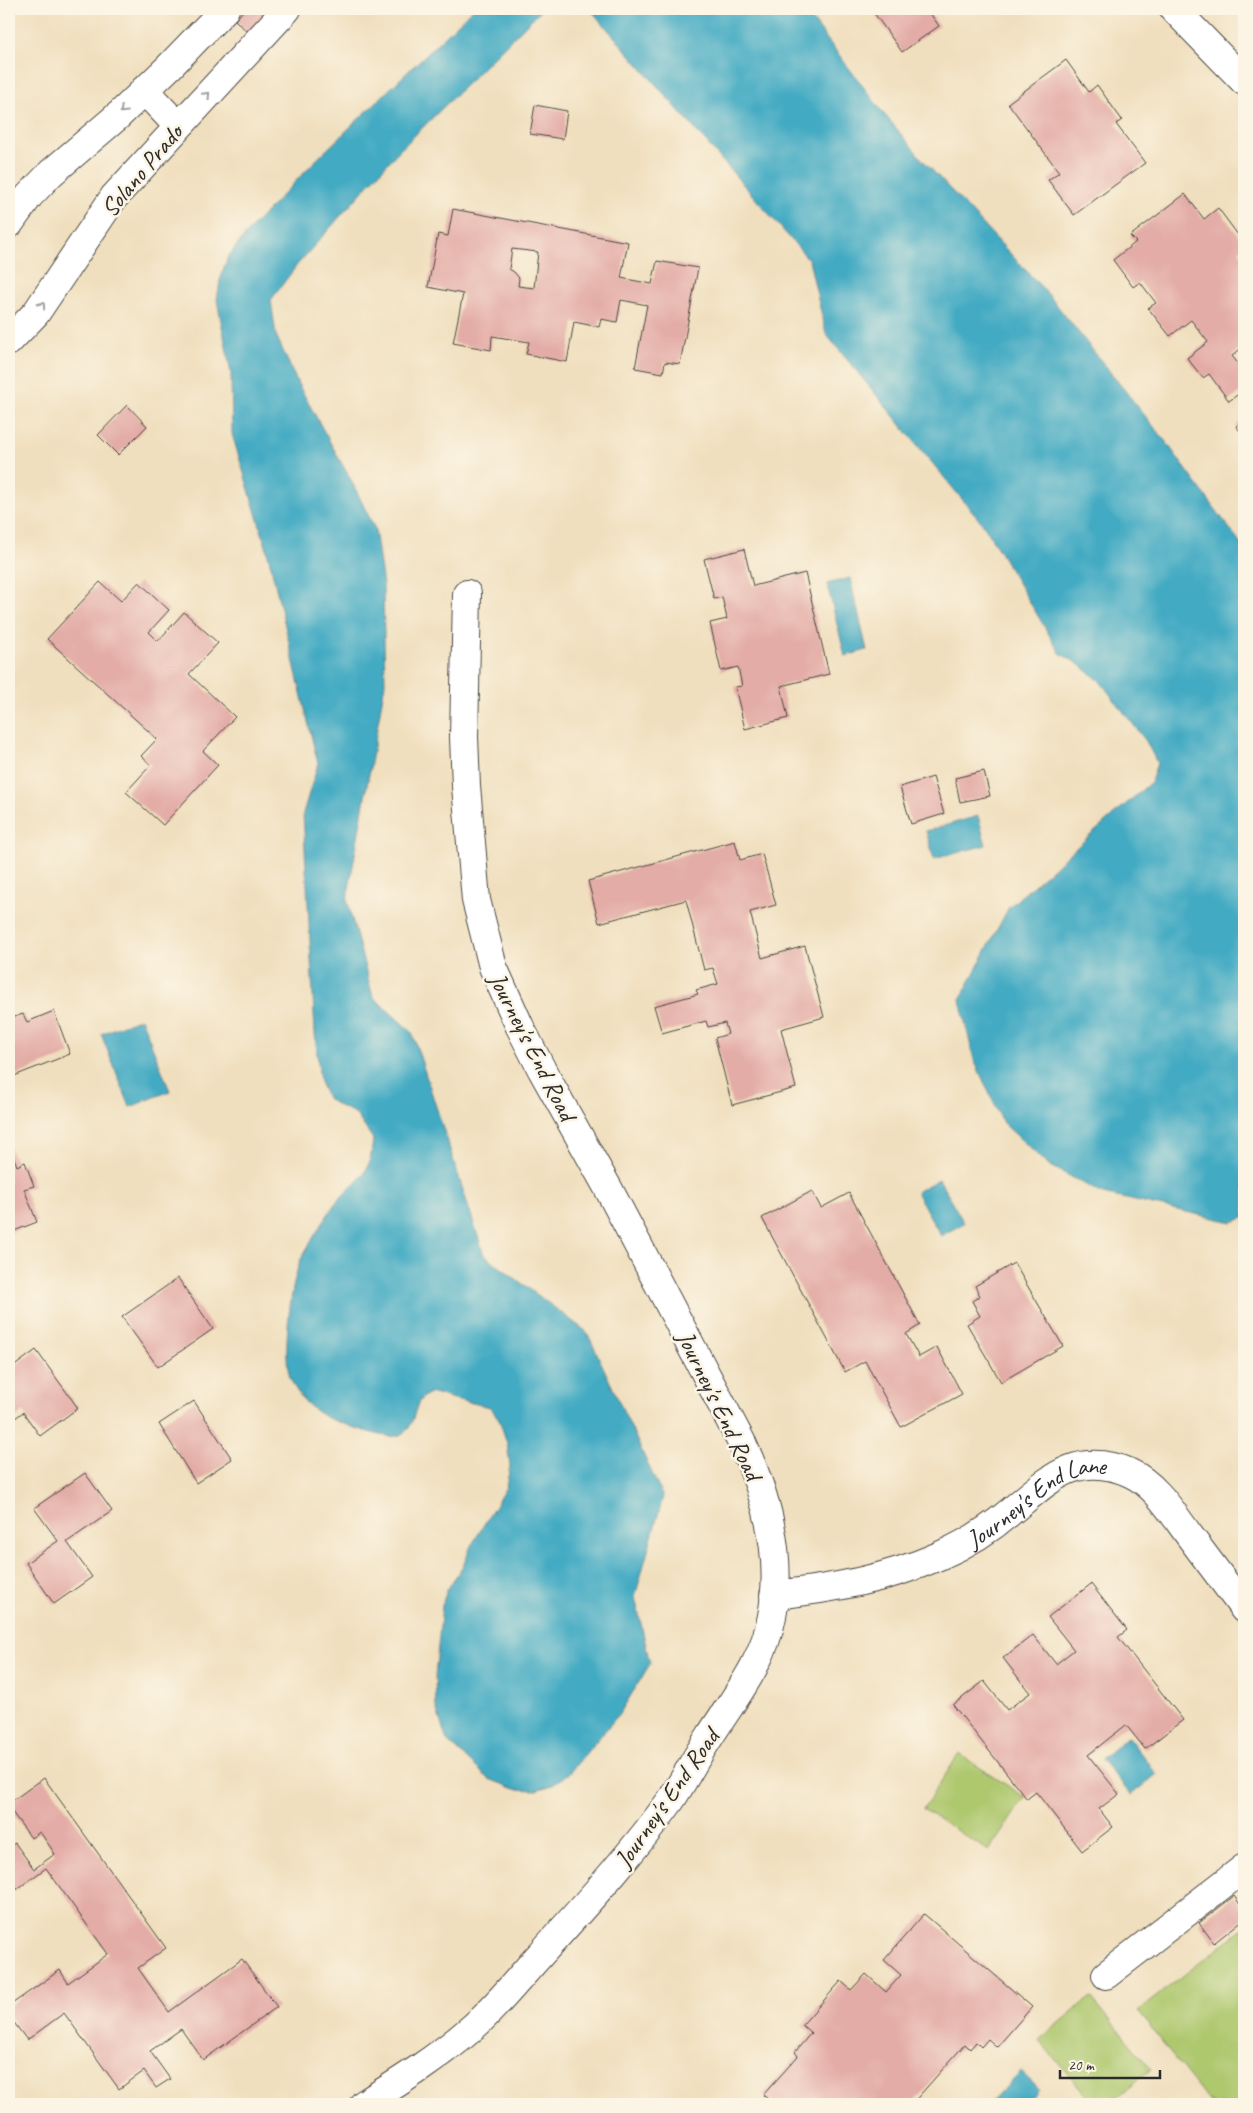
<svg xmlns="http://www.w3.org/2000/svg" width="1253" height="2113" font-family="Caveat,sans-serif">
	<style>
		.green { fill: #aec86e; stroke: #6c7a4c }
		.water { fill: #43aac3; stroke: #376a77 }
		.building { fill: #e3aca6; fill-rule: evenodd }
		.lines { fill: none; stroke-linecap: round; stroke-linejoin: round }
		.minor-casing { stroke: #494641; stroke-width: 30 }
		.minor { stroke: #fff; stroke-width: 28 }
		.oneway { stroke: #a0a0a0 }
		.labels { text-anchor: middle; stroke-width: 5; stroke-linejoin: round; paint-order: stroke }
		.street-label { font-size: 25px; fill: #2b2b2b; stroke: #fcf5e5 }
	</style>
	<rect width="100%" height="100%" fill="#fcf5e5"/>
	<filter id="ink" filterUnits="userSpaceOnUse"><feTurbulence type="fractalNoise" baseFrequency=".02" numOctaves="2"/><feDisplacementMap in="SourceGraphic" scale="10" xChannelSelector="R" yChannelSelector="G"/><feConvolveMatrix kernelMatrix="1 2 1 2 8 2 1 2 1" color-interpolation-filters="sRGB"/></filter>
	<filter id="wash" filterUnits="userSpaceOnUse"><feTurbulence type="fractalNoise" baseFrequency=".0096" numOctaves="4" result="noise"/><feDisplacementMap in="SourceGraphic" scale="20" xChannelSelector="R" yChannelSelector="G"/><feGaussianBlur stdDeviation="1.12" result="paint"/><feColorMatrix in="noise" values="0 0 0 0 0 0 0 0 0 0 0 0 0 0 0 0 0 1.4 0 .05"/><feComposite in="paint" operator="in"/></filter>
	<g filter="url(#wash)">
		<rect width="100%" height="100%" fill="#f0dfbe"/>
		<g class="green">
			<path d="M 959,1754 L 1025,1797 L 989,1851 L 923,1809 Z"/>
			<path d="M 1244,1928 L 1244,2104 L 1211,2104 L 1138,2011 Z"/>
			<path d="M 1091,1997 L 1151,2069 L 1109,2104 L 1093,2104 L 1039,2040 Z"/>
		</g>
		<g class="water">
			<path d="M 473,9 L 542,9 L 395,155 L 297,265 L 271,300 L 276,335 L 298,384 L 352,482 L 375,529 L 383,585 L 385,683 L 347,900 L 373,997 L 412,1032 L 484,1255 L 587,1332 L 663,1497 L 635,1597 L 650,1664 L 620,1713 L 571,1771 L 553,1785 L 536,1790 L 515,1789 L 489,1779 L 447,1741 L 436,1708 L 435,1677 L 442,1605 L 447,1590 L 464,1564 L 470,1548 L 506,1487 L 510,1466 L 507,1443 L 499,1419 L 490,1407 L 446,1397 L 434,1393 C 430,1394 426,1395 423,1397 C 411,1408 417,1431 397,1436 C 386,1439 349,1426 338,1422 C 317,1415 300,1401 291,1380 C 281,1359 291,1278 302,1257 C 312,1239 323,1222 334,1205 C 344,1192 359,1183 367,1168 C 371,1160 372,1148 373,1139 L 355,1113 L 339,1106 L 327,1098 L 320,1082 L 315,1033 L 303,813 L 318,764 L 266,546 L 232,434 L 231,373 L 217,300 L 221,275 L 228,257 L 251,228 L 315,161 Z"/>
			<path d="M 590,9 L 804,9 L 884,114 L 921,158 L 1047,293 L 1166,442 L 1244,548 L 1244,1218 L 1232,1222 L 1103,1194 L 1049,1165 L 1003,1123 L 974,1060 L 960,1000 L 1009,907 L 1151,782 L 1157,763 L 1146,741 L 1099,680 L 1077,663 L 1060,653 L 985,527 L 826,334 L 809,260 Z"/>
			<path d="M 850,578 L 867,650 L 845,656 L 827,584 Z"/>
			<path d="M 978,816 L 986,845 L 934,859 L 926,831 Z"/>
			<path d="M 141,1018 L 170,1091 L 130,1107 L 101,1034 Z"/>
			<path d="M 939,1179 L 964,1223 L 941,1236 L 916,1192 Z"/>
			<path d="M 1128,1737 L 1157,1774 L 1131,1795 L 1101,1759 Z"/>
			<path d="M 1021,2072 L 1039,2089 L 1025,2104 L 989,2104 Z"/>
		</g>
		<g id="blocks">
			<g class="building">
				<path d="M 245,9 L 271,9 L 249,33 L 235,20 Z"/>
				<path d="M 871,9 L 927,9 L 939,26 L 902,52 Z"/>
				<path d="M 1066,60 L 1089,92 L 1097,85 L 1122,120 L 1116,124 L 1145,163 L 1074,215 L 1048,180 L 1059,172 L 1008,103 Z"/>
				<path d="M 535,105 L 567,111 L 563,139 L 530,134 Z"/>
				<path d="M 1185,194 L 1204,219 L 1218,208 L 1244,243 L 1244,247 L 1239,251 L 1244,258 L 1244,346 L 1232,356 L 1244,371 L 1244,390 L 1229,401 L 1209,374 L 1203,378 L 1187,358 L 1208,342 L 1191,320 L 1170,336 L 1148,308 L 1156,303 L 1140,282 L 1133,287 L 1113,260 L 1136,242 L 1130,236 Z"/>
				<path d="M 453,209 L 628,242 L 621,278 L 652,284 L 657,261 L 698,268 L 680,364 L 665,362 L 663,373 L 635,368 L 647,305 L 621,300 L 617,322 L 601,319 L 599,327 L 574,322 L 567,362 L 526,354 L 529,342 L 492,336 L 491,350 L 453,343 L 463,294 L 428,287 L 438,234 L 448,236 ZM 512,249 L 538,252 L 534,288 L 518,286 L 519,278 L 514,272 L 509,269 Z"/>
				<path d="M 127,405 L 147,426 L 118,455 L 98,435 Z"/>
				<path d="M 1244,419 L 1244,436 L 1236,426 Z"/>
				<path d="M 744,549 L 753,586 L 805,573 L 829,674 L 781,686 L 788,718 L 745,729 L 735,687 L 742,686 L 738,667 L 721,671 L 710,623 L 727,619 L 722,597 L 714,599 L 704,559 Z"/>
				<path d="M 100,582 L 121,601 L 139,582 L 169,610 L 149,632 L 158,641 L 184,612 L 218,643 L 189,674 L 235,717 L 203,751 L 218,765 L 163,825 L 126,792 L 151,765 L 141,756 L 157,739 L 47,639 Z"/>
				<path d="M 984,771 L 990,796 L 960,802 L 955,778 Z"/>
				<path d="M 933,777 L 944,814 L 911,824 L 900,787 Z"/>
				<path d="M 735,841 L 740,860 L 762,854 L 776,905 L 750,912 L 762,958 L 805,946 L 824,1017 L 781,1029 L 796,1088 L 732,1105 L 715,1038 L 728,1034 L 725,1023 L 708,1027 L 706,1021 L 662,1033 L 654,1006 L 698,994 L 696,990 L 718,984 L 713,968 L 704,970 L 686,900 L 599,923 L 588,881 Z"/>
				<path d="M 54,1011 L 70,1054 L 9,1078 L 9,1019 L 23,1014 L 27,1022 Z"/>
				<path d="M 9,1144 L 17,1166 L 25,1162 L 34,1186 L 24,1189 L 37,1222 L 9,1233 Z"/>
				<path d="M 812,1191 L 821,1208 L 849,1193 L 920,1325 L 906,1334 L 919,1357 L 937,1347 L 962,1394 L 901,1427 L 865,1361 L 845,1372 L 762,1218 Z"/>
				<path d="M 1014,1263 L 1063,1346 L 1001,1382 L 967,1324 L 980,1316 L 972,1301 L 980,1296 L 975,1286 Z"/>
				<path d="M 178,1278 L 213,1329 L 158,1367 L 122,1317 Z"/>
				<path d="M 36,1350 L 78,1408 L 40,1436 L 23,1412 L 9,1423 L 9,1370 Z"/>
				<path d="M 194,1401 L 232,1459 L 196,1483 L 159,1424 Z"/>
				<path d="M 85,1473 L 112,1511 L 67,1542 L 92,1577 L 54,1604 L 26,1563 L 58,1541 L 34,1508 Z"/>
				<path d="M 1091,1584 L 1127,1630 L 1118,1637 L 1183,1720 L 1145,1749 L 1126,1725 L 1088,1755 L 1119,1794 L 1099,1809 L 1113,1827 L 1082,1851 L 1036,1792 L 1027,1799 L 953,1705 L 984,1681 L 1007,1710 L 1030,1693 L 1003,1658 L 1033,1635 L 1056,1664 L 1074,1650 L 1048,1617 Z"/>
				<path d="M 44,1778 L 166,1948 L 138,1968 L 169,2012 L 242,1959 L 277,2007 L 203,2060 L 181,2029 L 150,2051 L 170,2079 L 156,2088 L 144,2071 L 119,2089 L 64,2013 L 27,2040 L 9,2016 L 9,2006 L 60,1970 L 68,1983 L 108,1954 L 46,1868 L 9,1895 L 9,1847 L 15,1843 L 34,1869 L 55,1854 L 40,1832 L 31,1838 L 9,1808 L 9,1803 Z"/>
				<path d="M 1234,1896 L 1244,1910 L 1244,1919 L 1214,1943 L 1199,1923 Z"/>
				<path d="M 924,1914 L 1032,2007 L 997,2047 L 988,2039 L 981,2047 L 976,2042 L 970,2049 L 965,2044 L 912,2104 L 774,2104 L 763,2095 L 798,2056 L 795,2052 L 811,2033 L 802,2025 L 841,1981 L 851,1990 L 866,1974 L 886,1992 L 901,1975 L 884,1960 Z"/>
			</g>
		</g>
	</g>
	<g filter="url(#ink)">
		<use href="#blocks" fill-opacity="0" stroke="#494641" stroke-width="1"/>
		<g class="lines">
			<defs>
				<g id="minor">
					<path d="M 1174,9 L 1244,81"/>
					<path d="M 144,90 L 178,126"/>
					<path d="M 9,224 L 29,196 L 51,173 L 119,115 L 169,67 L 225,9"/>
					<path d="M 9,341 L 36,313 L 114,197 L 287,9"/>
					<path id="s1" d="M 774,1595 C 831,1589 887,1579 939,1556 C 964,1545 989,1530 1010,1512 C 1048,1481 1076,1449 1130,1473 C 1157,1485 1175,1517 1192,1539 C 1209,1562 1227,1585 1244,1609"/>
					<path d="M 1106,1975 L 1244,1868"/>
					<path d="M 364,2104 C 401,2081 439,2057 472,2028 C 497,2006 518,1979 540,1955 C 585,1905 631,1855 671,1800 C 685,1779 696,1757 710,1736 C 734,1698 764,1662 772,1616 C 783,1557 767,1496 742,1443 L 608,1188 L 542,1070 L 520,1027 L 493,967 L 476,900 L 466,786 L 464,737 L 467,594"/>
				</g>
			</defs>
			<use href="#minor" class="minor-casing"/>
			<use href="#minor" class="minor"/>
		</g>
		<defs><path id="oneway-chevron" d="M-2-3.5L2.5 0L-2 3.5" fill="none" stroke-width="1.6" stroke-linecap="round" stroke-linejoin="round" transform="scale(1.25)"/></defs>
		<g class="oneway">
			<use href="#oneway-chevron" transform="translate(207 95) rotate(-47)"/>
			<use href="#oneway-chevron" transform="translate(123 110) rotate(137)"/>
			<use href="#oneway-chevron" transform="translate(42 305) rotate(-55)"/>
		</g>
	</g>
	<g class="labels">
		<g class="street-label">
			<text transform="translate(141 170) rotate(-50)" y="9">Solano Prado</text>
			<text transform="translate(533 1046) rotate(63)" y="9">Journey's End Road</text>
			<text transform="translate(720 1405) rotate(64)" y="9">Journey's End Road</text>
			<text dy="9" stroke="none"><textPath href="#s1" startOffset="284">Journey's End Lane</textPath></text>
			<text transform="translate(666 1798) rotate(-55)" y="9">Journey's End Road</text>
		</g>
	</g>
	<rect width="1253" height="2113" fill="none" stroke="#fcf5e5" stroke-width="30"/>
	<path d="M1060 2070v8h100v-8" fill="none" stroke="#2b2b2b" stroke-width="2.5"/>
	<text x="1068" y="2070" font-size="15" fill="#2b2b2b" stroke="#fcf5e5" stroke-width="4" paint-order="stroke">20 m</text>
</svg>
